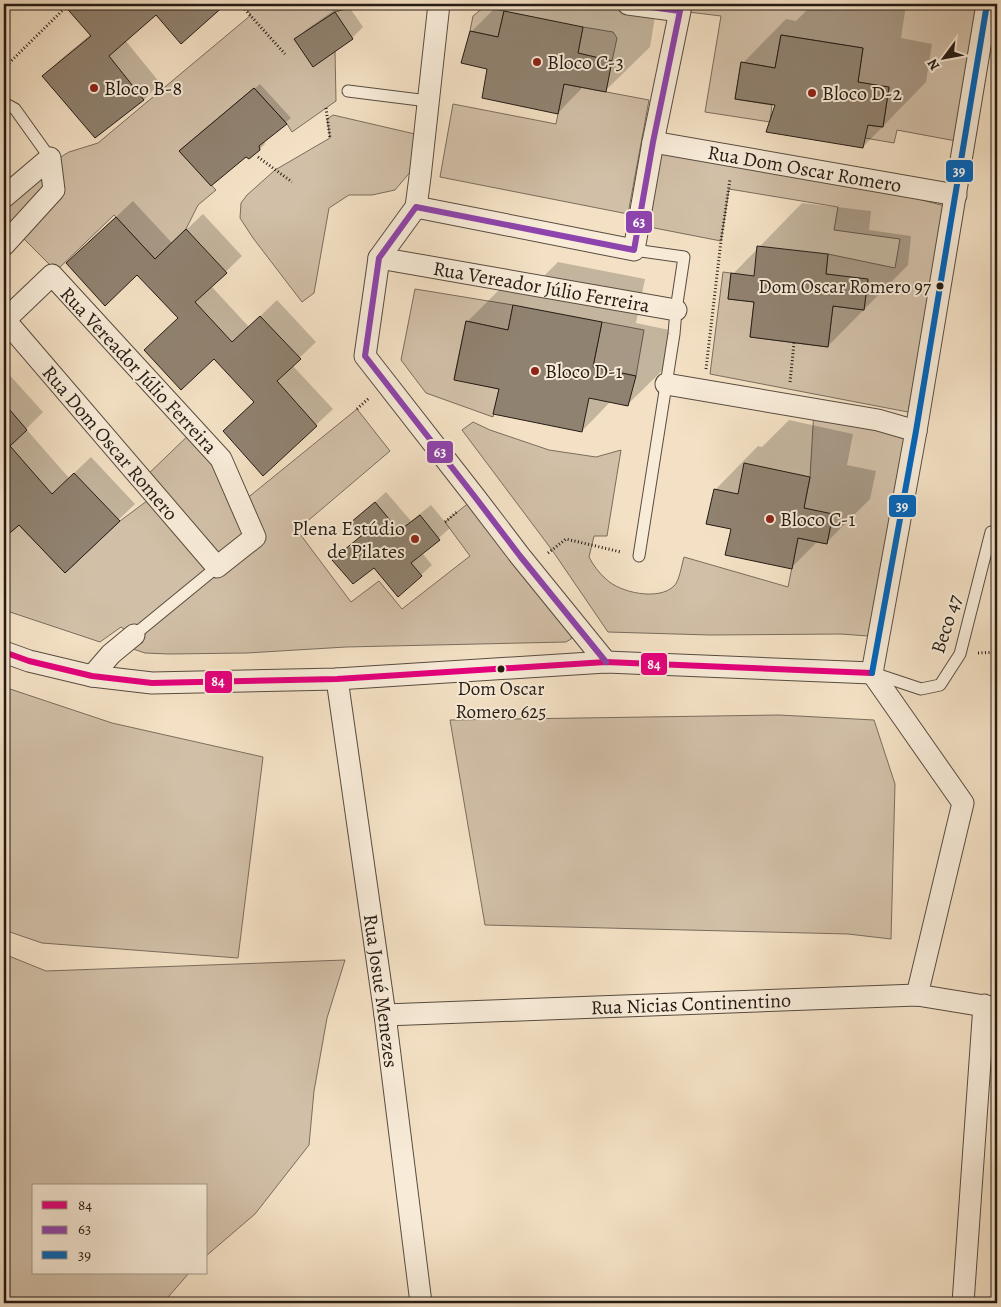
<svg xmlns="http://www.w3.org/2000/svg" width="1001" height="1307" font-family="Alegreya,serif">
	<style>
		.green { fill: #d1bfa7; stroke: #7a6d5e }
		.shadow { fill: #0003 }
		.building { fill: #908270; stroke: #241b14 }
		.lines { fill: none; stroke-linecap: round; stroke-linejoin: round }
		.lane-casing { stroke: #584c40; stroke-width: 13 }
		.street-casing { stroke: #584c40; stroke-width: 23 }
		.path { stroke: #241b14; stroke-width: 3; stroke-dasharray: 1 2.5; stroke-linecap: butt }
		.lane { stroke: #f8ecd9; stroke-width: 11 }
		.street { stroke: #f8ecd9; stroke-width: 21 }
		.bus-1-casing { stroke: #f8ecd9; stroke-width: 10 }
		.bus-2-casing { stroke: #f8ecd9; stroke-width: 10 }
		.bus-3-casing { stroke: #f8ecd9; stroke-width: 10 }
		.bus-1 { stroke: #e5007d; stroke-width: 6 }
		.bus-2 { stroke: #8e44ad; stroke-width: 6 }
		.bus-3 { stroke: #0065bd; stroke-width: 6 }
		.poi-dot { fill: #8f2418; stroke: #f8ecd9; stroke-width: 2 }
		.bus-dot { fill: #241b14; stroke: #f8ecd9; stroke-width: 2 }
		.labels { text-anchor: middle; stroke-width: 4; stroke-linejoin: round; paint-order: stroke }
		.bus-label { font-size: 19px; fill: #241b14; stroke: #f8ecd9; text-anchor: end }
		.poi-label { font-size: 20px; fill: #241b14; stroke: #f8ecd9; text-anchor: start }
		.street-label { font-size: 20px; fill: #241b14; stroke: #f8ecd9 }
		.line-badge { stroke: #f8ecd9; stroke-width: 2 }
		.badge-label { font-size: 14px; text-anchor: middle; font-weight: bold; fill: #fff }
	</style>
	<rect width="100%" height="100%" fill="#f4e1c5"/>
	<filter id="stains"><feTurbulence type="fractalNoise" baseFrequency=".004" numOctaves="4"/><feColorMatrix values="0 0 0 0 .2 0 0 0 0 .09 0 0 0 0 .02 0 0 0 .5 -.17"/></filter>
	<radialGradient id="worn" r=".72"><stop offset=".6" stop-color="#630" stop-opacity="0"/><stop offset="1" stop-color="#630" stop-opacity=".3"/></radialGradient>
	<g class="green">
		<path d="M 242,4 L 363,4 L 335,12 L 295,39 L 335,51 L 336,101 L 292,132 L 287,124 L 254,88 L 179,151 L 216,190 L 198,205 L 186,229 L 155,259 L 114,215 L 56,271 L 21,236 L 4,250 L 4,197 L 54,161 L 69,152 L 98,143 L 251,15 Z"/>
		<path d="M 628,4 L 978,4 L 956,141 L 897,130 L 894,143 L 865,138 L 867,125 L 883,127 L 889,88 L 858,82 L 863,48 L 781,35 L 775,68 L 741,62 L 735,99 L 772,105 L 770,122 L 705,112 L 721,16 L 680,11 Z"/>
		<path d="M 484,7 L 504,11 L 498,37 L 470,31 L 473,16 Z"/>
		<path d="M 583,27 L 613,32 L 617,38 L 612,61 L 578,53 Z"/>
		<path d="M 564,84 L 649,100 L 628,214 L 440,177 L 453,104 L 556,124 Z"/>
		<path d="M 333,115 L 415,134 L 417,164 L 395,190 L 372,195 L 349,195 L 329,208 L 314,293 L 302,302 L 253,238 L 240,218 L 241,203 L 247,195 L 275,170 L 330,138 L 327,119 Z"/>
		<path d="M 653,142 L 915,187 L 918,199 L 945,206 L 908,412 L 710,374 L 723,272 L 731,273 L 728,299 L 754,302 L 750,337 L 828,347 L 833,306 L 864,310 L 868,280 L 826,274 L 828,254 L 895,268 L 900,239 L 834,230 L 838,207 L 729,189 L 721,241 L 639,225 Z"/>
		<path d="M 415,289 L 513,305 L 508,330 L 466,321 L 454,379 L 499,389 L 493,417 L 426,393 L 401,360 Z"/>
		<path d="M 602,322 L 644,330 L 636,376 L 593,367 Z"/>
		<path d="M 357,409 L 390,451 L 297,530 L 351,602 L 379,581 L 402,609 L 470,556 L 445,522 L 471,501 L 572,635 L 571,639 L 566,642 L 346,647 L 247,653 L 169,654 L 145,653 L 133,649 L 143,642 L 121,627 L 100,642 L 4,610 L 4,538 L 19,525 L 65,573 L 120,521 L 155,495 L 142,480 L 194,430 L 240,504 Z"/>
		<path d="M 814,409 L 905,433 L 868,636 L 841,634 L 710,635 L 608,632 L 552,550 L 462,430 L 473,422 L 490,430 L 549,450 L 596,457 L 621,450 L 607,536 L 594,536 L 589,557 C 593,565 599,573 606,579 C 620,593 659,601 674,586 C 679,582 682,564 684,557 L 788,587 L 798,538 L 827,544 L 833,515 L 804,508 L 810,477 Z"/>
		<path d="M 4,687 L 112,723 L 263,757 L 238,958 L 42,943 L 4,930 Z"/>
		<path d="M 779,715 L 874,720 L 895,784 L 891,939 L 848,934 L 485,925 L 450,720 Z"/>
		<path d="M 4,954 L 46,971 L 345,960 L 327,1018 L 314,1091 L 309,1145 L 255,1214 L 206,1256 L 206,1186 L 34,1186 L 34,1273 L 189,1273 L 163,1303 L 4,1303 Z"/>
	</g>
	<g class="shadow">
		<path d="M 75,4 L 224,4 L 181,42 L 156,13 L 125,40 L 160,83 L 144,100 L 44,76 L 60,60 L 91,34 L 70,10 Z"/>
		<path d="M 343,4 L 347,4 L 363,27 L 352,38 L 296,40 L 307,29 Z"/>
		<path d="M 499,4 L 622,4 L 655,17 L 650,47 L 606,90 L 584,86 L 558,113 L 489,68 L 471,32 Z"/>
		<path d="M 813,4 L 899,4 L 906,5 L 901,38 L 932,44 L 926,82 L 863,147 L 777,104 L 743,63 L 786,19 L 796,21 Z"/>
		<path d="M 260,84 L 291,118 L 264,140 L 265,144 L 260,149 L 246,155 L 186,146 Z"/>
		<path d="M 133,201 L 172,243 L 203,214 L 242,256 L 211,286 L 249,327 L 277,300 L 316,342 L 292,365 L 333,409 L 316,425 L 179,318 L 137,273 L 84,247 Z"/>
		<path d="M 802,203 L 871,211 L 869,230 L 911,236 L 908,265 L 828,346 L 755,301 L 733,274 Z"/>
		<path d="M 558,262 L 645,279 L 636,323 L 679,332 L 672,361 L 628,404 L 611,401 L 582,431 L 500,388 L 467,322 L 511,278 L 537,283 Z"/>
		<path d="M 4,369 L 43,412 L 26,429 L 69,478 L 91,457 L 135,504 L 65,571 L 19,523 L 4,537 Z"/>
		<path d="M 789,420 L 853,434 L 847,465 L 876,471 L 870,499 L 826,543 L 818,541 L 792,567 L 732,528 L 715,490 L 758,446 L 762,447 Z"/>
		<path d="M 386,492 L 411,521 L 431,505 L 450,528 L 422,553 L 432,565 L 421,575 L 334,560 L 362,535 L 352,523 Z"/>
	</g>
	<g class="building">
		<path d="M 63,4 L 226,4 L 181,44 L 156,15 L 109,56 L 144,100 L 95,138 L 42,76 L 91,36 Z"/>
		<path d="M 504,11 L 583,27 L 578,53 L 612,61 L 606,92 L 564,84 L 558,114 L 482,98 L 487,69 L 461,63 L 470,31 L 498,37 Z"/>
		<path d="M 335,12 L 353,39 L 313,67 L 294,39 Z"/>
		<path d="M 781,35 L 863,48 L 858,82 L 889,87 L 883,127 L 868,125 L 863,148 L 766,132 L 775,105 L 735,99 L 741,62 L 775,68 Z"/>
		<path d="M 254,88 L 287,124 L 259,146 L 260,150 L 249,159 L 246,157 L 211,186 L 179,151 Z"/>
		<path d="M 116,217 L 155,259 L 186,229 L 227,273 L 195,302 L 232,342 L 260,316 L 301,359 L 277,381 L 317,426 L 263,476 L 223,431 L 254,402 L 214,359 L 181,390 L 144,350 L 178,318 L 137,275 L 105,306 L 66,263 Z"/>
		<path d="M 757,246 L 828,254 L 826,274 L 868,279 L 864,310 L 833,306 L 828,347 L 750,337 L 754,302 L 728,299 L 731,273 L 754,276 Z"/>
		<path d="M 513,305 L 602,322 L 593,367 L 636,376 L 628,406 L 589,398 L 582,432 L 493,414 L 499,389 L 454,380 L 466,321 L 508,330 Z"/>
		<path d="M 4,403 L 27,430 L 10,446 L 52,494 L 74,473 L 120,521 L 65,573 L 19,525 L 4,538 Z"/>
		<path d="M 744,463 L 810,477 L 804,508 L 833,514 L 827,544 L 798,538 L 792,569 L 725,555 L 731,529 L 706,524 L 714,489 L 738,494 Z"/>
		<path d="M 375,502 L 399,531 L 420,515 L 440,540 L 411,563 L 422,576 L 398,597 L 374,568 L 353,584 L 332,560 L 361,536 L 350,523 Z"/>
	</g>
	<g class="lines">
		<defs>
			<g id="lane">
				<path d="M 348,91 L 428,101"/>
				<path d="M 4,103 L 15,109 L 50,158"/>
				<path d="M 634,250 L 684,257 L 676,310 L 674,334 L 639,556"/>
				<path d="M 134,635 L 217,567"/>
				<path d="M 876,674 L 921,689 L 940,685 L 960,654 L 991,532"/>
			</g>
			<g id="street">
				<path id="s1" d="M 653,142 L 956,195"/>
				<path d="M 4,197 L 50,158 L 54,190 L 4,245"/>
				<path d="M 416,207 L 420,177 L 439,4"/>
				<path id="s2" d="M 379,258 L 676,310"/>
				<path id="s3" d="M 4,318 L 5,320 L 217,567 L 255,537 L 221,459 L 52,275 L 5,320"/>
				<path d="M 666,384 L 878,420 L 916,431"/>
				<path d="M 4,652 L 29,661 L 92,676 L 152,683 L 337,679 L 606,662 L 872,673"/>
				<path d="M 606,662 L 520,556 L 475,497 L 365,356 L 379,258 L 416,207 L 634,250 L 653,142 L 680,11 L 628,4"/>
				<path d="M 872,673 L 916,431 L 987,4"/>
				<path d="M 872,673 L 963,803 L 917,995"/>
				<path d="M 92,676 L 111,654 L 134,635"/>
				<path id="s4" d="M 337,679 L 385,1015 L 421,1303"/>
				<path id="s5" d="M 385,1015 L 917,995 L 997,1008"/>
				<path d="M 963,1303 L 984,1005"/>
			</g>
		</defs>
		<use href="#lane" class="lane-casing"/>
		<use href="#street" class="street-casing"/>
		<g class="path">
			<path d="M 240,4 L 285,54"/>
			<path d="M 4,68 L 69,4"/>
			<path d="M 326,108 L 330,138"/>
			<path d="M 258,157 L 292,182"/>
			<path d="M 706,369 L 721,241 L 730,179"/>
			<path d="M 790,382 L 794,343"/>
			<path d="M 357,409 L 369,398"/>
			<path d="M 445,522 L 458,511"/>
			<path d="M 548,553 L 566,539 L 621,552"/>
			<path d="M 978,653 L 997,652"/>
		</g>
		<use href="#lane" class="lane"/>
		<use href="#street" class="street"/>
		<defs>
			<path id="bus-1" d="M 4,652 L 29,661 L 92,676 L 152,683 L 337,679 L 606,662 L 872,673"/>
			<path id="bus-2" d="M 606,662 L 520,556 L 475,497 L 365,356 L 379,258 L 416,207 L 634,250 L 653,142 L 680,11 L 628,4"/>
			<path id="bus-3" d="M 872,673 L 916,431 L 987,4"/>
		</defs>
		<use href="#bus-1" class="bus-1-casing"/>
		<use href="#bus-2" class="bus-2-casing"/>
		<use href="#bus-3" class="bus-3-casing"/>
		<use href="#bus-1" class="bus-1"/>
		<use href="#bus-2" class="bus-2"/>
		<use href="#bus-3" class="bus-3"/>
	</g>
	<g class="poi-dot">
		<circle cx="537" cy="62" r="5"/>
		<circle cx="94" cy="88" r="5"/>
		<circle cx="812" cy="93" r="5"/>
		<circle cx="535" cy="371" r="5"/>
		<circle cx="770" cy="519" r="5"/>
		<circle cx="415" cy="539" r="5"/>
	</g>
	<g class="bus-dot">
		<circle cx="940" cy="286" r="4.5"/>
		<circle cx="501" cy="669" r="4.5"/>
	</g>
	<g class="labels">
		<g class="bus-label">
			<text x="931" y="293">Dom Oscar Romero 97</text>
			<text x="501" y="695" text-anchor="middle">Dom Oscar<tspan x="501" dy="23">Romero 625</tspan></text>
		</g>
		<g class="poi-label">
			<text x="547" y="69">Bloco C-3</text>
			<text x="104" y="95">Bloco B-8</text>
			<text x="822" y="100">Bloco D-2</text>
			<text x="545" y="378">Bloco D-1</text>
			<text x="780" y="526">Bloco C-1</text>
			<text x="405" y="535" text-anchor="end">Plena Estúdio<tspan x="405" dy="23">de Pilates</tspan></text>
		</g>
		<g class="street-label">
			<text dy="7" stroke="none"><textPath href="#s1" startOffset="154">Rua Dom Oscar Romero</textPath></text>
			<text dy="7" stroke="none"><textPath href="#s2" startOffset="165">Rua Vereador Júlio Ferreira</textPath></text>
			<text transform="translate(139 370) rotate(47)" y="7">Rua Vereador Júlio Ferreira</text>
			<text dy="7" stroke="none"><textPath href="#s3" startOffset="164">Rua Dom Oscar Romero</textPath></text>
			<text transform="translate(946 624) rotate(-72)" y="7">Beco 47</text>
			<text dy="7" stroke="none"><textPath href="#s4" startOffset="315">Rua Josué Menezes</textPath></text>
			<text dy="7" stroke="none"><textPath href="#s5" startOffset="306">Rua Nicias Continentino</textPath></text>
		</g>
	</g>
	<g class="line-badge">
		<rect x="945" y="159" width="29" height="24" rx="5" fill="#0065bd"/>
		<rect x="625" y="210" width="28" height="24" rx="5" fill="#8e44ad"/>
		<rect x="426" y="440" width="28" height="24" rx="5" fill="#8e44ad"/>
		<rect x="888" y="494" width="29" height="24" rx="5" fill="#0065bd"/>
		<rect x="640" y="652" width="28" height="24" rx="5" fill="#e5007d"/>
		<rect x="204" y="670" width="29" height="24" rx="5" fill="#e5007d"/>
	</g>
	<g class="badge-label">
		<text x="959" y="176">39</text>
		<text x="639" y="227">63</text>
		<text x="440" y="457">63</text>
		<text x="902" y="511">39</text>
		<text x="654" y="669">84</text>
		<text x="218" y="686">84</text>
	</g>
	<rect width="1001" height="1307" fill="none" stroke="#f4e1c5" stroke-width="20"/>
	<rect x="5" y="5" width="991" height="1297" fill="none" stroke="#241b14" stroke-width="2.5"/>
	<rect x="10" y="10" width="981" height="1287" fill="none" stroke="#241b14"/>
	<rect x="32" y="1184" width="175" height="90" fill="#f8ecd9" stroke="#a3988a"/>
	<rect x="42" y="1201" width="25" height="8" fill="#e5007d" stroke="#a3988a"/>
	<text x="78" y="1210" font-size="15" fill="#241b14">84</text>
	<rect x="42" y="1226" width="25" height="8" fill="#8e44ad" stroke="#a3988a"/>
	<text x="78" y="1234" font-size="15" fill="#241b14">63</text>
	<rect x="42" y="1251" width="25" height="8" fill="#0065bd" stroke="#a3988a"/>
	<text x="78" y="1260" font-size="15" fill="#241b14">39</text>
	<g transform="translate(944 58) rotate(238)" stroke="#f8ecd9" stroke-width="4" paint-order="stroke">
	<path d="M0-4L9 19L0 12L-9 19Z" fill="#241b14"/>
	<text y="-8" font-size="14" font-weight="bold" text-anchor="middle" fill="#241b14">N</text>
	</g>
	<rect width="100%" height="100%" filter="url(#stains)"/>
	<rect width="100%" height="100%" fill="url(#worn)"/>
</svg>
